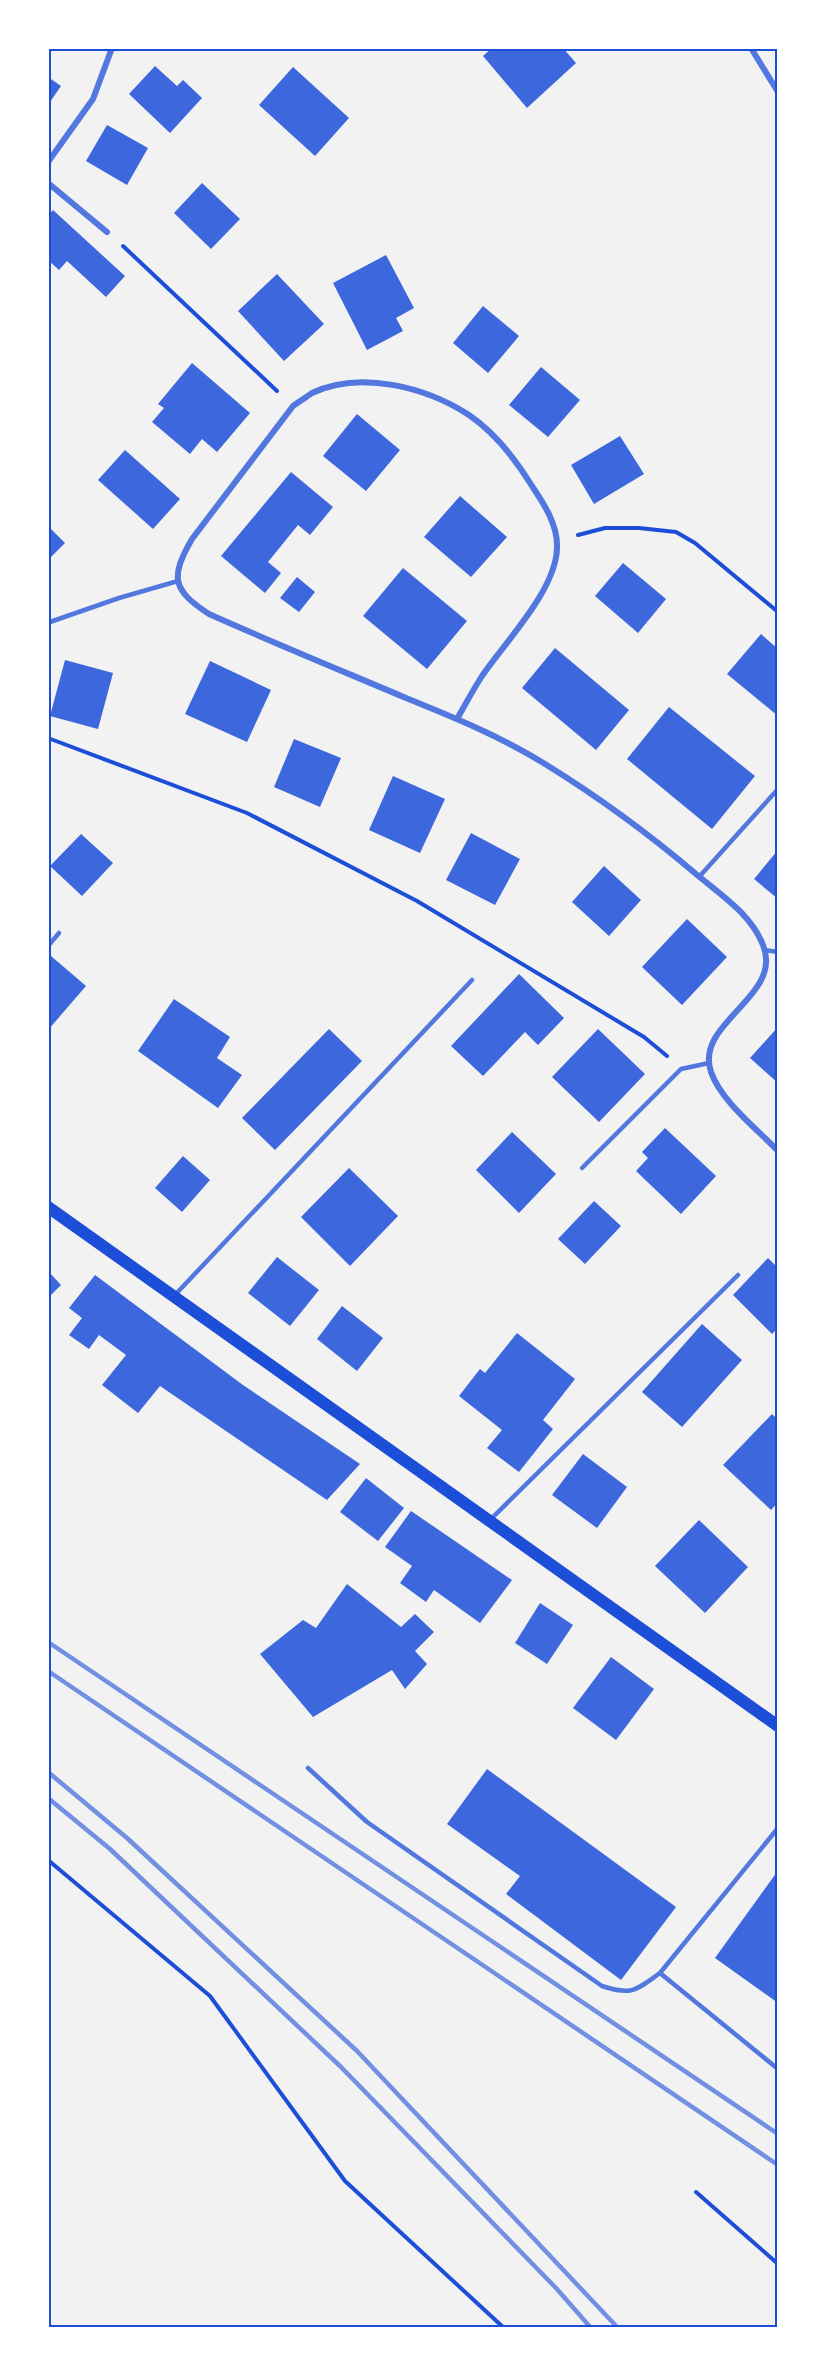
<svg xmlns="http://www.w3.org/2000/svg" width="826" height="2376" font-family="Overpass,sans-serif">
	<style>
		.building { fill: #3d67dc }
		.lines { fill: none; stroke-linecap: round; stroke-linejoin: round }
		.path { stroke: #1d4ed8; stroke-width: 4 }
		.service { stroke: #5277de; stroke-width: 4.5 }
		.minor { stroke: #5277de; stroke-width: 6 }
		.secondary { stroke: #1d4ed8; stroke-width: 12 }
		.rail { stroke: #7290e2; stroke-width: 4.5 }
		.neatline { fill: none; stroke: #1d4ed8; stroke-width: 2 }
	</style>
	<rect width="100%" height="100%" fill="#f2f2f2"/>
	<g class="building">
		<path d="M 492,48 L 563,48 L 576,63 L 527,108 L 483,56 Z"/>
		<path d="M 155,66 L 177,86 L 183,80 L 202,98 L 170,133 L 129,94 Z"/>
		<path d="M 293,67 L 349,118 L 315,156 L 259,105 Z"/>
		<path d="M 48,77 L 61,86 L 48,105 Z"/>
		<path d="M 107,125 L 148,148 L 127,185 L 86,161 Z"/>
		<path d="M 202,183 L 240,219 L 211,249 L 174,213 Z"/>
		<path d="M 53,210 L 125,276 L 106,297 L 67,261 L 59,270 L 48,260 L 48,216 Z"/>
		<path d="M 386,255 L 414,308 L 396,318 L 403,331 L 367,350 L 333,283 Z"/>
		<path d="M 277,274 L 324,324 L 284,361 L 238,311 Z"/>
		<path d="M 483,306 L 519,336 L 488,373 L 453,343 Z"/>
		<path d="M 192,363 L 250,413 L 217,452 L 202,439 L 190,454 L 152,422 L 164,408 L 158,404 Z"/>
		<path d="M 541,367 L 580,400 L 548,437 L 509,405 Z"/>
		<path d="M 357,414 L 400,450 L 366,491 L 323,456 Z"/>
		<path d="M 620,436 L 644,474 L 594,504 L 571,465 Z"/>
		<path d="M 125,450 L 180,499 L 153,529 L 98,480 Z"/>
		<path d="M 291,472 L 333,507 L 310,535 L 298,525 L 268,562 L 281,573 L 265,593 L 221,556 Z"/>
		<path d="M 460,496 L 507,537 L 471,577 L 424,537 Z"/>
		<path d="M 48,526 L 65,543 L 48,560 Z"/>
		<path d="M 623,563 L 666,599 L 638,633 L 595,596 Z"/>
		<path d="M 403,568 L 467,621 L 427,669 L 363,616 Z"/>
		<path d="M 297,577 L 315,592 L 299,612 L 280,598 Z"/>
		<path d="M 761,634 L 778,649 L 778,716 L 727,674 Z"/>
		<path d="M 555,648 L 629,710 L 596,750 L 522,688 Z"/>
		<path d="M 65,660 L 113,673 L 98,729 L 50,716 Z"/>
		<path d="M 210,661 L 271,690 L 247,742 L 185,714 Z"/>
		<path d="M 669,707 L 755,776 L 712,829 L 627,759 Z"/>
		<path d="M 294,739 L 341,758 L 320,807 L 274,787 Z"/>
		<path d="M 393,776 L 445,799 L 420,853 L 369,830 Z"/>
		<path d="M 471,833 L 520,859 L 495,905 L 446,880 Z"/>
		<path d="M 81,834 L 113,863 L 82,896 L 50,866 Z"/>
		<path d="M 778,850 L 778,899 L 754,879 Z"/>
		<path d="M 604,866 L 641,900 L 609,936 L 572,902 Z"/>
		<path d="M 687,919 L 727,957 L 682,1005 L 642,967 Z"/>
		<path d="M 51,956 L 86,986 L 48,1030 L 48,959 Z"/>
		<path d="M 519,974 L 564,1018 L 538,1045 L 525,1032 L 483,1076 L 451,1046 Z"/>
		<path d="M 174,999 L 230,1037 L 217,1058 L 242,1075 L 218,1108 L 138,1051 Z"/>
		<path d="M 778,1027 L 778,1083 L 750,1058 Z"/>
		<path d="M 329,1029 L 362,1061 L 275,1150 L 242,1118 Z"/>
		<path d="M 598,1029 L 645,1074 L 599,1122 L 552,1077 Z"/>
		<path d="M 665,1128 L 716,1176 L 681,1214 L 636,1171 L 648,1158 L 642,1152 Z"/>
		<path d="M 512,1132 L 556,1174 L 519,1213 L 476,1170 Z"/>
		<path d="M 183,1156 L 210,1180 L 182,1212 L 155,1188 Z"/>
		<path d="M 349,1168 L 398,1216 L 350,1266 L 301,1217 Z"/>
		<path d="M 594,1201 L 621,1226 L 585,1264 L 558,1239 Z"/>
		<path d="M 277,1257 L 319,1290 L 290,1326 L 248,1293 Z"/>
		<path d="M 768,1258 L 778,1268 L 778,1328 L 772,1334 L 733,1295 Z"/>
		<path d="M 48,1271 L 61,1285 L 48,1298 Z"/>
		<path d="M 95,1275 L 243,1385 L 360,1464 L 327,1500 L 160,1386 L 138,1413 L 102,1385 L 126,1355 L 99,1335 L 89,1349 L 69,1335 L 82,1318 L 69,1308 Z"/>
		<path d="M 342,1306 L 383,1338 L 357,1371 L 317,1339 Z"/>
		<path d="M 702,1324 L 742,1360 L 682,1427 L 642,1392 Z"/>
		<path d="M 517,1333 L 575,1379 L 543,1420 L 553,1429 L 519,1472 L 487,1448 L 502,1430 L 459,1396 L 480,1369 L 485,1373 Z"/>
		<path d="M 772,1414 L 778,1420 L 778,1502 L 771,1510 L 723,1465 Z"/>
		<path d="M 583,1454 L 627,1487 L 597,1528 L 552,1495 Z"/>
		<path d="M 366,1478 L 404,1508 L 378,1541 L 340,1512 Z"/>
		<path d="M 411,1511 L 512,1580 L 480,1623 L 434,1590 L 426,1602 L 400,1583 L 412,1566 L 385,1547 Z"/>
		<path d="M 699,1520 L 748,1567 L 705,1613 L 655,1566 Z"/>
		<path d="M 347,1584 L 401,1627 L 415,1614 L 434,1632 L 415,1651 L 427,1664 L 405,1689 L 392,1670 L 313,1717 L 260,1654 L 303,1620 L 316,1628 Z"/>
		<path d="M 540,1603 L 573,1625 L 547,1664 L 515,1643 Z"/>
		<path d="M 611,1657 L 654,1689 L 616,1740 L 573,1708 Z"/>
		<path d="M 487,1769 L 676,1907 L 621,1980 L 506,1894 L 520,1876 L 447,1824 Z"/>
		<path d="M 777,1872 L 778,1873 L 778,2003 L 715,1958 Z"/>
	</g>
	<g class="lines">
		<g class="path">
			<path d="M 123,246 L 277,391"/>
			<path d="M 578,535 L 605,528 L 639,528 L 676,532 L 695,543 L 778,612"/>
			<path d="M 48,738 L 247,813 L 417,901 L 644,1037 L 667,1056"/>
			<path d="M 48,1860 L 210,1996 L 345,2181 L 504,2328"/>
			<path d="M 696,2192 L 778,2264"/>
		</g>
		<g class="service">
			<path d="M 50,622 L 119,598 L 178,581"/>
			<path d="M 699,877 L 778,789"/>
			<path d="M 48,946 L 59,933"/>
			<path d="M 765,950 L 778,952"/>
			<path d="M 582,1168 L 681,1069 L 709,1063"/>
			<path d="M 174,1296 L 472,980"/>
			<path d="M 491,1519 L 738,1275"/>
			<path d="M 308,1768 L 367,1822 L 602,1986 C 632,1996 636,1990 660,1973"/>
			<path d="M 778,1828 L 660,1973 L 778,2069"/>
		</g>
		<g class="minor">
			<path d="M 751,48 L 778,92"/>
			<path d="M 48,162 L 93,99 L 112,48"/>
			<path d="M 48,183 L 107,232"/>
			<path d="M 457,719 C 465,705 473,690 482,676 C 506,641 556,590 557,548 C 558,525 544,504 532,486 C 516,460 494,432 469,415 C 426,387 360,370 312,393 C 306,397 299,402 293,406 L 192,539 C 170,577 172,590 209,614 C 274,643 340,670 406,698 C 453,717 502,737 545,764 C 597,796 649,834 696,874 C 721,895 751,914 763,945 C 784,997 694,1022 711,1072 C 721,1101 757,1129 778,1151"/>
		</g>
		<path class="secondary" d="M 48,1207 L 778,1726"/>
		<g class="rail">
			<path d="M 48,1642 L 778,2134"/>
			<path d="M 48,1671 L 778,2165"/>
			<path d="M 48,1772 L 127,1838 L 357,2051 L 618,2328"/>
			<path d="M 48,1798 L 110,1849 L 341,2067 L 556,2288 L 591,2328"/>
		</g>
	</g>
	<rect width="826" height="2376" fill="none" stroke="#ffffff" stroke-width="99"/>
	<rect x="50" y="50" width="726" height="2276" class="neatline"/>
</svg>
